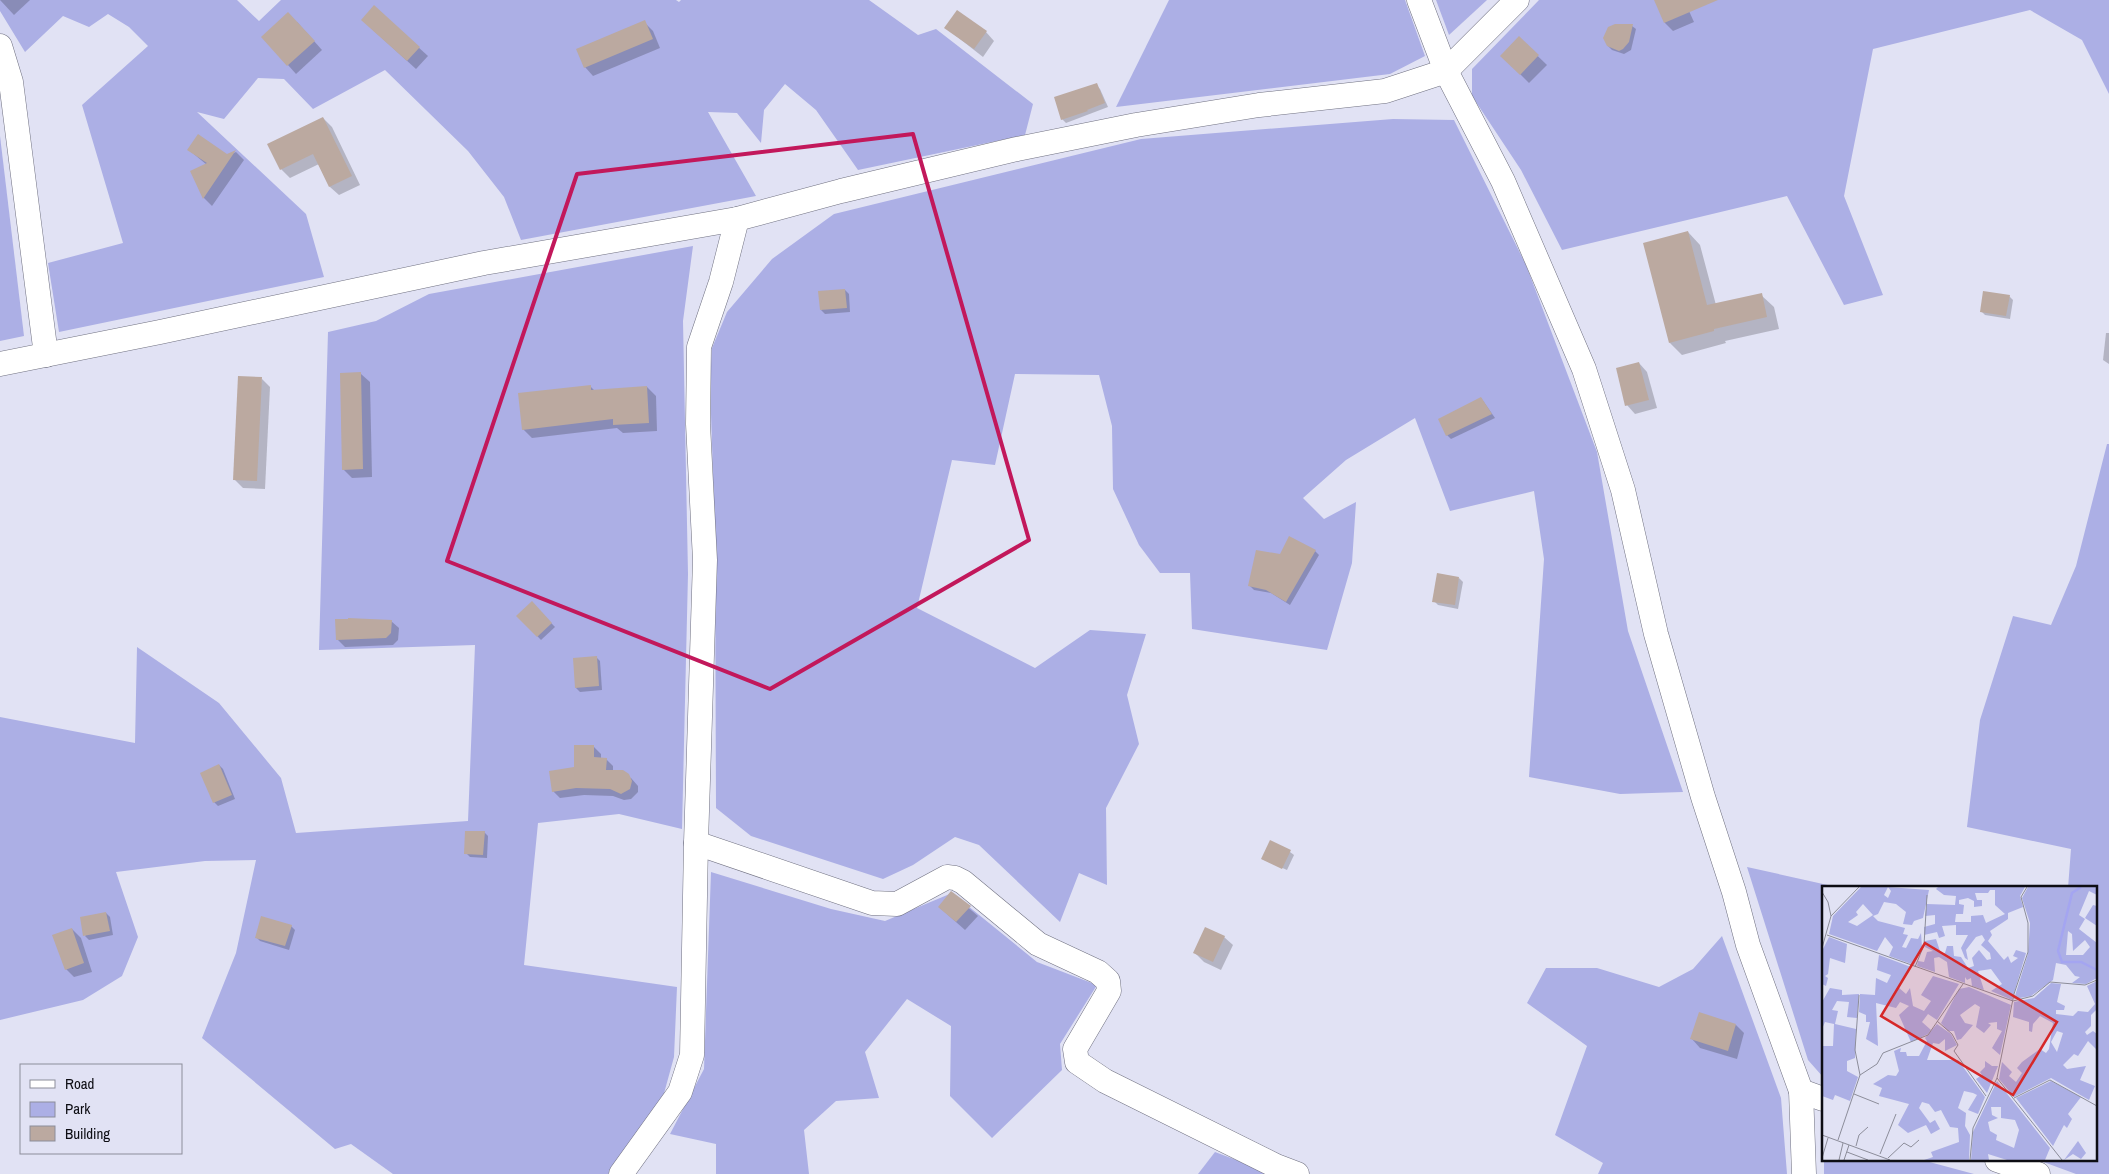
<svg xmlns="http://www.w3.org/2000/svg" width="2109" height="1174" font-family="'Archivo Narrow',sans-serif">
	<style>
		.green { fill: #acafe5 }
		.shadow { fill: #0003 }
		.building { fill: #bba9a0 }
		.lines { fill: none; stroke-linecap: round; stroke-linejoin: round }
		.minor-casing { stroke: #707181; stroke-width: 25 }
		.minor { stroke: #fff; stroke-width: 24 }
		.marked { fill: none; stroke: #c2185b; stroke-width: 4; stroke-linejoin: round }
		.inset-river { fill: none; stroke: #a4a5f1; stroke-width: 2.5 }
		.inset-road { fill: none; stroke: #8c8d9a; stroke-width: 1 }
		.view { fill: #d62828; fill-opacity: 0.15; stroke: #d62828; stroke-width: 2.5 }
		.inset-edge { fill: none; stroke: #0d0d13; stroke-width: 2.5 }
	</style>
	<rect width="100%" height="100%" fill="#e1e2f4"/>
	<g class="green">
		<path d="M 0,0 L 237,0 L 259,21 L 281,0 L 676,0 L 679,2 L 681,0 L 869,0 L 918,35 L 936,29 L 1033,104 L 1025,135 L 858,170 L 816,110 L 785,84 L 764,110 L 761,143 L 737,113 L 708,112 L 756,196 L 521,240 L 504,197 L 468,151 L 385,70 L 313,109 L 284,79 L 258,78 L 224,119 L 197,112 L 306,214 L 324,277 L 59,332 L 48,263 L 123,243 L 82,105 L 148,46 L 129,27 L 108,14 L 89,27 L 63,16 L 25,52 L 0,11 Z"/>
		<path d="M 1169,0 L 1405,0 L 1425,56 L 1390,74 L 1116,107 Z"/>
		<path d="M 1436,0 L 1487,0 L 1449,35 Z"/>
		<path d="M 1539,0 L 2109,0 L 2109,94 L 2082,40 L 2030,10 L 1873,49 L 1844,196 L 1883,295 L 1844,305 L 1787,196 L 1562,250 L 1521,170 L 1472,96 L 1472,69 Z"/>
		<path d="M 1393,119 L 1454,120 L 1526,265 L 1597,452 L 1628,631 L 1683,792 L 1620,794 L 1529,777 L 1544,559 L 1534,491 L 1450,511 L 1415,418 L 1346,460 L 1303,498 L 1324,519 L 1356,502 L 1352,563 L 1327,650 L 1192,629 L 1190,573 L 1160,573 L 1139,545 L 1113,489 L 1112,426 L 1099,375 L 1015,374 L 995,465 L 952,460 L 917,608 L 1035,668 L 1090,630 L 1146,634 L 1127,695 L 1139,744 L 1106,808 L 1107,885 L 1079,873 L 1060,922 L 979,845 L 955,837 L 913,865 L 883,879 L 751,836 L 716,808 L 715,535 L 710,384 L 712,348 L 727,312 L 772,259 L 834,214 L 1141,139 Z"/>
		<path d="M 0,136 L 24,336 L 0,341 Z"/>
		<path d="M 693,246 L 683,321 L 688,574 L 682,829 L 619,814 L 538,823 L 524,965 L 677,987 L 674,1057 L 663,1097 L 608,1174 L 393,1174 L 351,1144 L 335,1149 L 202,1038 L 236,953 L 256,860 L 205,861 L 116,872 L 138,937 L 122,976 L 83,1000 L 0,1020 L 0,717 L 135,743 L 137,647 L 219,703 L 281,778 L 296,833 L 468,821 L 475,645 L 319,650 L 328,332 L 376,321 L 429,294 Z"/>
		<path d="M 2107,444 L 2109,444 L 2109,1174 L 2076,1174 L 2038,1160 L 2095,1160 L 2095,888 L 2068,888 L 2071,849 L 1967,827 L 1980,720 L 2013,616 L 2051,625 L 2076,566 Z"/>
		<path d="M 1747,867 L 1841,888 L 1823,888 L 1823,1077 L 1808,1060 Z"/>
		<path d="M 711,872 L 831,909 L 885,921 L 952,893 L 1037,962 L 1097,985 L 1060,1044 L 1062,1070 L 992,1138 L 950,1096 L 951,1026 L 907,999 L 865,1052 L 879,1098 L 836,1101 L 804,1130 L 809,1174 L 716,1174 L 716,1144 L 670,1134 L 704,1069 Z"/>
		<path d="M 1722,936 L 1781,1098 L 1787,1174 L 1598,1174 L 1603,1163 L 1555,1135 L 1587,1046 L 1527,1003 L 1546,968 L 1597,968 L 1659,987 L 1693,969 Z"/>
		<path d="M 1215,1152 L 1273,1174 L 1198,1174 Z"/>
		<path d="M 1824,1160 L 1922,1160 L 1974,1174 L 1824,1174 Z"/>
	</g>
	<g class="shadow">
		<path d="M 0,0 L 30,0 L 14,15 Z"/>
		<path d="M 1655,0 L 1684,0 L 1694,22 L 1673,31 L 1665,23 Z"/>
		<path d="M 374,7 L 428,56 L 416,69 L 371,28 Z"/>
		<path d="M 297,22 L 322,50 L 296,74 L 288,65 Z"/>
		<path d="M 644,22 L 653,31 L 660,48 L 593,76 L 585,67 Z"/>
		<path d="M 1632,26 L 1636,29 L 1631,50 L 1624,54 L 1612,50 L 1608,46 Z"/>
		<path d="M 946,28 L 986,32 L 994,41 L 983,57 Z"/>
		<path d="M 1519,38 L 1547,65 L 1529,83 L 1502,56 Z"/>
		<path d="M 1096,85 L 1100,89 L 1108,107 L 1066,123 L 1062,119 Z"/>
		<path d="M 323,118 L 332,127 L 360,185 L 339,195 L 330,187 L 319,164 L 290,178 L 281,169 Z"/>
		<path d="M 189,150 L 227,156 L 236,152 L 244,160 L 212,206 L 204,198 L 192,172 L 207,165 Z"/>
		<path d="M 1688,232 L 1700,245 L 1716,305 L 1761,295 L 1774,307 L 1779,329 L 1725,341 L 1726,343 L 1682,355 L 1670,343 Z"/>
		<path d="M 845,290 L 849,294 L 850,312 L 825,314 L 821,310 Z"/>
		<path d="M 2009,296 L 2013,300 L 2010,319 L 1985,315 L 1981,311 Z"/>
		<path d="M 2106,333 L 2109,333 L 2109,364 L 2103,360 Z"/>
		<path d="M 1639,363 L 1647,372 L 1657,408 L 1635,414 L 1627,405 Z"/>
		<path d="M 361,374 L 370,382 L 372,477 L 352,478 L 343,469 Z"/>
		<path d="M 262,379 L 270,387 L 265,489 L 243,488 L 235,480 Z"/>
		<path d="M 590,386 L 595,391 L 647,387 L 656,396 L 657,431 L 623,433 L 617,428 L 532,438 L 523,429 Z"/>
		<path d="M 1481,398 L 1495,418 L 1451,439 L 1447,435 Z"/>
		<path d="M 1315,551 L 1319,555 L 1290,605 L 1271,593 L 1254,590 L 1250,586 Z"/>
		<path d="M 1459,578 L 1463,582 L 1458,609 L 1438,605 L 1434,601 Z"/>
		<path d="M 532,603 L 555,627 L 541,640 L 518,616 Z"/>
		<path d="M 391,621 L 399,628 L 398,640 L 393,645 L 345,647 L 337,639 Z"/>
		<path d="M 596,657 L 600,661 L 602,690 L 580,692 L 576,688 Z"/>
		<path d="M 594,747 L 601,754 L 601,759 L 606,759 L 613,766 L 613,772 L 631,778 L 638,786 L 638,792 L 631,799 L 624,800 L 613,796 L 584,795 L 560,798 L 553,791 Z"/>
		<path d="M 219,765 L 223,769 L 235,799 L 218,806 L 214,802 Z"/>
		<path d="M 484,832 L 488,836 L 487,858 L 470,857 L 466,853 Z"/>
		<path d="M 1290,852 L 1294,855 L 1287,870 L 1262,859 Z"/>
		<path d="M 951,893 L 978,916 L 965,930 L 939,907 Z"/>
		<path d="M 106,913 L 110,917 L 113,935 L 89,940 L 85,936 Z"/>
		<path d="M 291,926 L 295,930 L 289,950 L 260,941 L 256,937 Z"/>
		<path d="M 72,929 L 81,938 L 92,972 L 74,977 L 66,969 Z"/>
		<path d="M 1224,937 L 1233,945 L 1221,970 L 1204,962 L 1195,953 Z"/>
		<path d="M 1736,1025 L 1744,1033 L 1737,1059 L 1700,1048 L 1692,1039 Z"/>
	</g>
	<g class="building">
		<path d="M 1654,0 L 1718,0 L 1664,23 Z"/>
		<path d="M 374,5 L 420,47 L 407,61 L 361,20 Z"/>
		<path d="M 957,10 L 987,31 L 974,49 L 944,28 Z"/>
		<path d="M 288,12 L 315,41 L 287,66 L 261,37 Z"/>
		<path d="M 645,20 L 653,39 L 584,68 L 576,49 Z"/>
		<path d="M 1615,24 L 1633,24 L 1629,42 L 1623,49 L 1619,51 L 1607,46 L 1603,38 L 1608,27 Z"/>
		<path d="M 1519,36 L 1539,55 L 1520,75 L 1500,56 Z"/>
		<path d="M 1097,83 L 1105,103 L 1087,110 L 1088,111 L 1061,120 L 1054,97 Z"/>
		<path d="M 323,117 L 352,176 L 329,187 L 313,154 L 280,170 L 267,144 Z"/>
		<path d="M 198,134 L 227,154 L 236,150 L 203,199 L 190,171 L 207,163 L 187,150 Z"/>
		<path d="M 1688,231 L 1707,305 L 1762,293 L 1767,317 L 1714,329 L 1714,331 L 1669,343 L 1643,243 Z"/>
		<path d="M 845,289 L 847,308 L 820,310 L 818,291 Z"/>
		<path d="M 1983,291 L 2010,295 L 2006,316 L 1980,312 Z"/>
		<path d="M 1639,362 L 1649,400 L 1625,406 L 1616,368 Z"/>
		<path d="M 361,372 L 363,469 L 342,470 L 340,373 Z"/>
		<path d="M 238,376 L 262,377 L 257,481 L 233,480 Z"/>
		<path d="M 591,385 L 591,390 L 647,386 L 649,423 L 613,425 L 613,419 L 522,430 L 518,393 Z"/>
		<path d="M 1481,397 L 1492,414 L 1446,436 L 1438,419 Z"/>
		<path d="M 1289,536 L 1316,550 L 1286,602 L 1266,590 L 1248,586 L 1256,550 L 1280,554 Z"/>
		<path d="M 1437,573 L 1459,577 L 1455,605 L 1432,602 Z"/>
		<path d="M 532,601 L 552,623 L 537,637 L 516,616 Z"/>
		<path d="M 348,618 L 392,620 L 391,633 L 386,638 L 336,640 L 335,619 L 348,619 Z"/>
		<path d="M 597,656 L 599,686 L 575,688 L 573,658 Z"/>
		<path d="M 574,745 L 594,745 L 594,757 L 607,758 L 606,770 L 623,770 L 629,774 L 632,781 L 630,789 L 621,794 L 610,789 L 576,788 L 552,792 L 549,771 L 574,767 Z"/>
		<path d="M 219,764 L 232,795 L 213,803 L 200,773 Z"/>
		<path d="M 465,831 L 485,831 L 483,855 L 464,854 Z"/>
		<path d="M 1270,840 L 1291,850 L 1282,869 L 1261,859 Z"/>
		<path d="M 951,891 L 971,906 L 956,922 L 938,907 Z"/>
		<path d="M 106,912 L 110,931 L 83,936 L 80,917 Z"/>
		<path d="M 261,916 L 292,925 L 285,946 L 255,938 Z"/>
		<path d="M 1205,927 L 1225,936 L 1213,962 L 1193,953 Z"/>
		<path d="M 72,928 L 84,963 L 65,970 L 52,935 Z"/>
		<path d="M 1699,1012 L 1736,1024 L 1728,1051 L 1690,1039 Z"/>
	</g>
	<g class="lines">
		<defs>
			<g id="minor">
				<path d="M 1419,0 L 1446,71 L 1503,181 L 1584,369 L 1623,490 L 1656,634 L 1703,797 L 1734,892 L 1748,945 L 1801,1091 L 1823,1099"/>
				<path d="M 0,46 L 11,82 L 46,355"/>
				<path d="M 0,364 L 160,332 L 484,263 L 737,219 L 841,191 L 1017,149 L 1136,125 L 1259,105 L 1385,91 L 1446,71 L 1517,0"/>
				<path d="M 696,843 L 872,903 L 897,904 L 947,877 L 955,878 L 963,882 L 1038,944 L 1098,972 L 1108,981 L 1109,991 L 1075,1049 L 1077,1062 L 1105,1081 L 1276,1166 L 1297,1174"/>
				<path d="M 1801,1091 L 1804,1174"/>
				<path d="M 1997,1160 L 2038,1174"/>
				<path d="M 621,1174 L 680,1092 L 692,1055 L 696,843 L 705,560 L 698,424 L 699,347 L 721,282 L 737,219"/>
			</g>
		</defs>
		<use href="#minor" class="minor-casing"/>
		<use href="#minor" class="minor"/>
	</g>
	<path class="marked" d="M 913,134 L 1029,540 L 770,689 L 447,561 L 577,174 Z"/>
	<g transform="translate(1822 886)">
		<rect width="275" height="275" fill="#e1e2f4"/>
		<path d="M 39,1 L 66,1 L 62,9 L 66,12 L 69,5 L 66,1 L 107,4 L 101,32 L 92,35 L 90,39 L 81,38 L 84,26 L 74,18 L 62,16 L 56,28 L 51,30 L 56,35 L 83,42 L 81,48 L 86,49 L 80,61 L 84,62 L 89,52 L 96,53 L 99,47 L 100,61 L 92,79 L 67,70 L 71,61 L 63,51 L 55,65 L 7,48 L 11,30 ZM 41,18 L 51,29 L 35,40 L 26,36 L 36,29 L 34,26 ZM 116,1 L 203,1 L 198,10 L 201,21 L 186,27 L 186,33 L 168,45 L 170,49 L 166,55 L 182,74 L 186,70 L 189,77 L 196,72 L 191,70 L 194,64 L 204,67 L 190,114 L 169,105 L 180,98 L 169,83 L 156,85 L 162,104 L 150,100 L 149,92 L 145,94 L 143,91 L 143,97 L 127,91 L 125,76 L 117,71 L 112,72 L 113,86 L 95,80 L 96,75 L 102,76 L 105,66 L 111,65 L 103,61 L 103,55 L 114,53 L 119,68 L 123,67 L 125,60 L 131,60 L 132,70 L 139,71 L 146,82 L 152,80 L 150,72 L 157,64 L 165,74 L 169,73 L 168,67 L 159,59 L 163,54 L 160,49 L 154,51 L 144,64 L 146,74 L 143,72 L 139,62 L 146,49 L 134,49 L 134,39 L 120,40 L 123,50 L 117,52 L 115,46 L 102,49 L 102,41 L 113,38 L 113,29 L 103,30 L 105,18 L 133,19 L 134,10 L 122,9 L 114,3 ZM 168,4 L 173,4 L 173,19 L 183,28 L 164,37 L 161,29 L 149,30 L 149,36 L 133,36 L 134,28 L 141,28 L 142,19 L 137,18 L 137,14 L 146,12 L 152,15 L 152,21 L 160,20 L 160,14 L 155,14 L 153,7 L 166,7 ZM 206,1 L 275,1 L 275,9 L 267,5 L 257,29 L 263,33 L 257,43 L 275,57 L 275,92 L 264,98 L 250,97 L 258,91 L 253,90 L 244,79 L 234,77 L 231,94 L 209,110 L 192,113 L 206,68 L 208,37 L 200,12 ZM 246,45 L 250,48 L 251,65 L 263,54 L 268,61 L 261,69 L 244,69 ZM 271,19 L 275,20 L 275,40 L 263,32 ZM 7,51 L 25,58 L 23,77 L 8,72 L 6,88 L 3,90 L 6,92 L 4,100 L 0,98 L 0,65 ZM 57,69 L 89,81 L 76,101 L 84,108 L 88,102 L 91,120 L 102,125 L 109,115 L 99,109 L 111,90 L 137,98 L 115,134 L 106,128 L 100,136 L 109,144 L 106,148 L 89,156 L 77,129 L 87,120 L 78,116 L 74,122 L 54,117 L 56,160 L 44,153 L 48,136 L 44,136 L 44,129 L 37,126 L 38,108 L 53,109 L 54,92 L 65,97 L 69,89 L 55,84 ZM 275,95 L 275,123 L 269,129 L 269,140 L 263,146 L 265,149 L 271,145 L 275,148 L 275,164 L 266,155 L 256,170 L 252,168 L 241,179 L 245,183 L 264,180 L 258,194 L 273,200 L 267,214 L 229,192 L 192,211 L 177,193 L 180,176 L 190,186 L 187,190 L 194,196 L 200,187 L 195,182 L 200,176 L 218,163 L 224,167 L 227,163 L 231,137 L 218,130 L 211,138 L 210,146 L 207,145 L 207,136 L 191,131 L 192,116 L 212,112 L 229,97 L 239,98 L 235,116 L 243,120 L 242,124 L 234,124 L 234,128 L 251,130 L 256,125 L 266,126 L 273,118 L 265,100 ZM 235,145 L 241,147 L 235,166 L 229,156 ZM 147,101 L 189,119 L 178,169 L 170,162 L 180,145 L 175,143 L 175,136 L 166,137 L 169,139 L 162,147 L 154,141 L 158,121 L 153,118 L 138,129 L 143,137 L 151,139 L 139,153 L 135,154 L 132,145 L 126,145 L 119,137 L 137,103 ZM 8,102 L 20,104 L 20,109 L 37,108 L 35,132 L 25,131 L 27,116 L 15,115 L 10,124 L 16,125 L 13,138 L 34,143 L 33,172 L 25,175 L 25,185 L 36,191 L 28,215 L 13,209 L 11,214 L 0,210 L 0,160 L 11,160 L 12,138 L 3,136 L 0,143 L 0,116 ZM 115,138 L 129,148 L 135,159 L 123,165 L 123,153 L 117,158 L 111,157 L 105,174 L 136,174 L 163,211 L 156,228 L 146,224 L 155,209 L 151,207 L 142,205 L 136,222 L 144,227 L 143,240 L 148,249 L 147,274 L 102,274 L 111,271 L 109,266 L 137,256 L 136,242 L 128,241 L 119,224 L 113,226 L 107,218 L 100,216 L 97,222 L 108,237 L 113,234 L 118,243 L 109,248 L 104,239 L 86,247 L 76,239 L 87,218 L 57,210 L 60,202 L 51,198 L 66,189 L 74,190 L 77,185 L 72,165 L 79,162 L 78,166 L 84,166 L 85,170 L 97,170 L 105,155 L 103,152 ZM 163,175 L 170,180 L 176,180 L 165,207 L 154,193 L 160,189 L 158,186 L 163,181 ZM 175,195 L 228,262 L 223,274 L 185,274 L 166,268 L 167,274 L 149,274 L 151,246 ZM 169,221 L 179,221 L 179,232 L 193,234 L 197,244 L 192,262 L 174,254 L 175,249 L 168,245 L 166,236 L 176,232 L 170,229 ZM 229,195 L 259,211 L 246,228 L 250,233 L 245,242 L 242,239 L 231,260 L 194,212 ZM 256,255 L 264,267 L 259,273 L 251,268 L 242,274 Z" fill="#acafe5" fill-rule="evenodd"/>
		<path class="inset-river" d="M 259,1 L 250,7 L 236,65 L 240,76 L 259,76 L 275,84"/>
		<path class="inset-road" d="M 205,1 L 199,11 L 206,37 L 206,66 L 192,108 L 175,192 L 240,274M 0,6 L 6,16 L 9,30 L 0,62M 9,30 L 37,1M 5,49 L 191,115 L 211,110 L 228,96 L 263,99 L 275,94M 93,81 L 102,59 L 105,9M 37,109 L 33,164 L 38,189M 115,135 L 130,148 L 136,159 L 132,165 L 164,210M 32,208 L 57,218M 192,212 L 228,194 L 275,220M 0,249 L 68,274M 16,254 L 38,189 L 55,178 L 61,167 L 106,149 L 141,98M 34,260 L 37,249 L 46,241M 25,266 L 46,274M 58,268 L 74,228M 0,272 L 6,252M 66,272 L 82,257 L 89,261 L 97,254M 17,274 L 21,257M 22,274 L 27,259M 148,274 L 151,242 L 175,192"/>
		<path class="view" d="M 103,57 L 235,136 L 191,209 L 59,130 Z"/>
		<rect width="275" height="275" class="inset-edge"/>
	</g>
	<rect x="20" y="1064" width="162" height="90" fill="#e1e2f4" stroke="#8c8d9a"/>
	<rect x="30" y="1080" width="25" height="8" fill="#ffffff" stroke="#8c8d9a"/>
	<text x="65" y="1089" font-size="15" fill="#0d0d13">Road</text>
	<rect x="30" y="1102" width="25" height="15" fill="#acafe5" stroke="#8c8d9a"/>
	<text x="65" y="1114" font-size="15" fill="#0d0d13">Park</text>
	<rect x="30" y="1126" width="25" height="15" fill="#bba9a0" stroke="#8c8d9a"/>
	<text x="65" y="1139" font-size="15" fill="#0d0d13">Building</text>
</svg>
